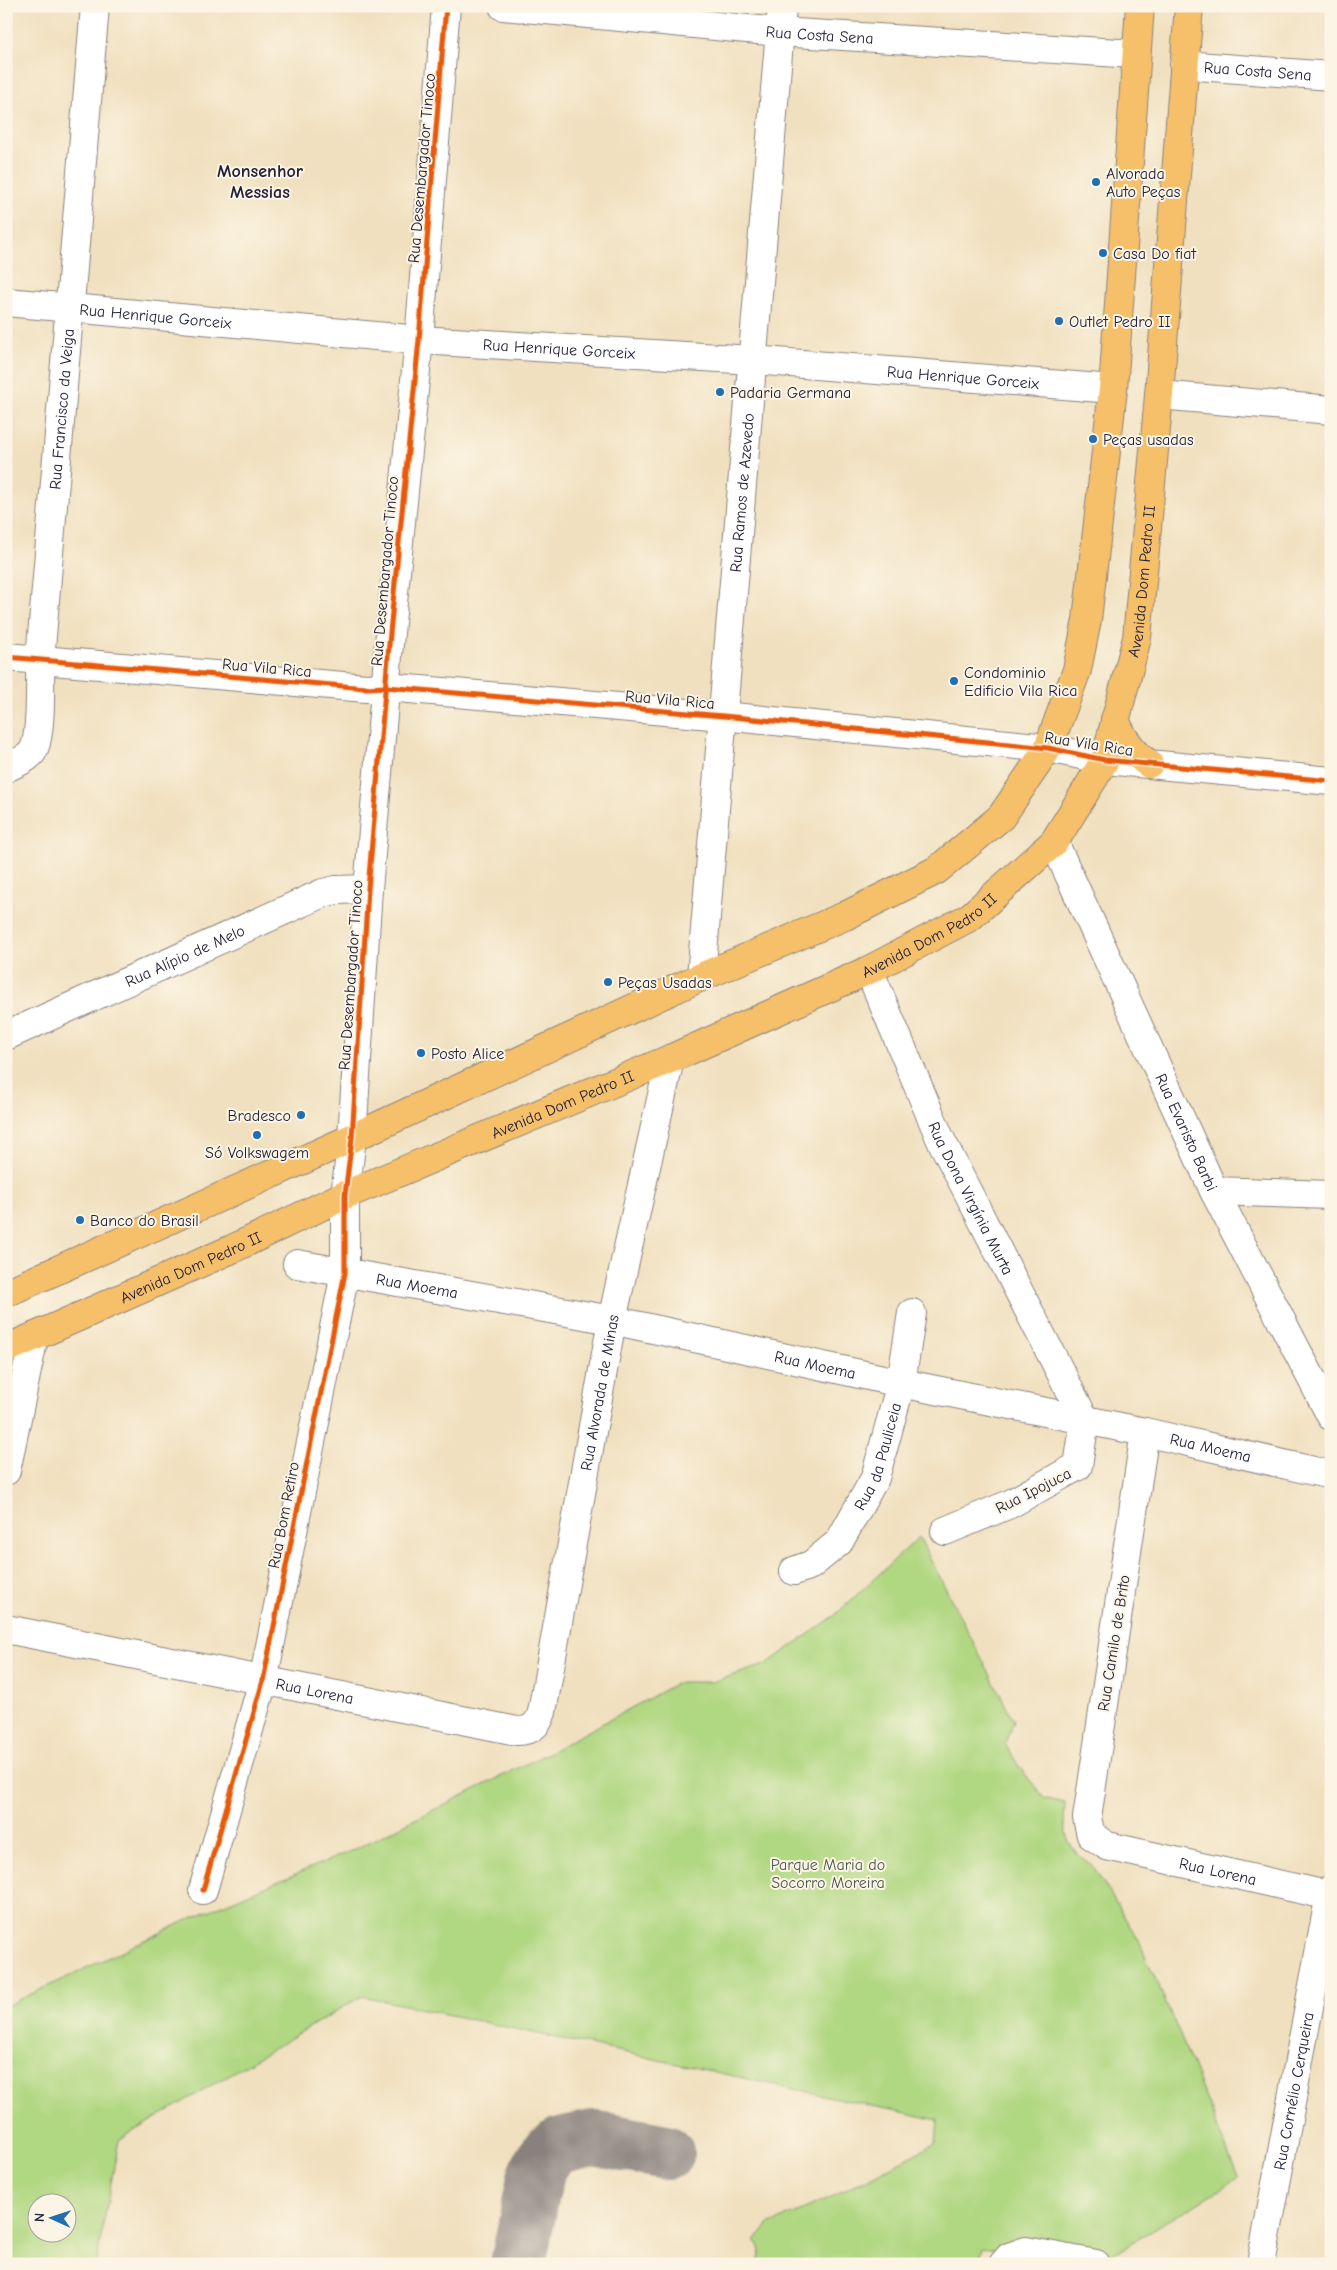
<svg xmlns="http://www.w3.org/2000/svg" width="1337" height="2270" font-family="'Comic Neue',sans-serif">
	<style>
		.green { fill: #b0d781; stroke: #697c5e; fill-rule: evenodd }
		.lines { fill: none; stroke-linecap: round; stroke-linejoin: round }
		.taxiway { stroke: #89817d; stroke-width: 56 }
		.minor-casing { stroke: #89817d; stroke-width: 30 }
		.major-casing { stroke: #89817d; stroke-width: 30 }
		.minor { stroke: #fff; stroke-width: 28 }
		.major { stroke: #f6c06b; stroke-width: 28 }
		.cycleway-casing { stroke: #fcf5e5; stroke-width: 8 }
		.cycleway { stroke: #e8590c; stroke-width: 5 }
		.poi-dot { fill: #1f6fb2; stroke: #fcf5e5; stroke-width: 2 }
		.labels { text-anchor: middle; stroke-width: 4; stroke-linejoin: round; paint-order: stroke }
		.street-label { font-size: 16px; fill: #22223b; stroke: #fcf5e5 }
		.poi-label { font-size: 16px; fill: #22223b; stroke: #fcf5e5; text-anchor: start }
		.park-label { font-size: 16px; fill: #4d5850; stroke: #fcf5e5 }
		.neighbourhood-label { font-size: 18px; font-weight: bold; fill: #22223b; stroke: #fcf5e5 }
	</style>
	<rect width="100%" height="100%" fill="#fcf5e5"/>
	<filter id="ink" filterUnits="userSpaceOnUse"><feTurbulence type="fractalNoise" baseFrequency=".02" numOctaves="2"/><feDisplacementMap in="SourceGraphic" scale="10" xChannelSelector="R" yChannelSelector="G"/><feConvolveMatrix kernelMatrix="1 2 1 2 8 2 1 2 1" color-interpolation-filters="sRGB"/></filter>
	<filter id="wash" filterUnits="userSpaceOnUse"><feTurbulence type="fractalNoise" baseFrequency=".0096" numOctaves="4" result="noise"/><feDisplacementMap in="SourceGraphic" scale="20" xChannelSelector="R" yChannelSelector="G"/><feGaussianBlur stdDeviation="1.12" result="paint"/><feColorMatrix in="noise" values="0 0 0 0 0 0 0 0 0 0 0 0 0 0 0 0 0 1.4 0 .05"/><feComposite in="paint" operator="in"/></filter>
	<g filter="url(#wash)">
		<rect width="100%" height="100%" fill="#f0e0bf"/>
		<path class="green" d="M 919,1537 L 1014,1721 L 1005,1743 L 1018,1765 L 1044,1798 L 1065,1803 L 1064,1824 L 1068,1841 L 1077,1854 L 1093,1866 L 1138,1939 L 1180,2035 L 1238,2178 L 1096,2264 L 1075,2264 L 983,2247 L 979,2264 L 757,2264 L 760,2250 L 755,2240 L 768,2225 L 836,2195 L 936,2143 L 938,2120 L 362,1996 L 119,2140 L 96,2264 L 6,2264 L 6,2006 L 196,1916 L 353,1850 L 546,1754 L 679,1682 L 712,1682 L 765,1665 L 833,1617 ZM 38,2202 L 68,2202 L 68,2232 L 38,2232 Z"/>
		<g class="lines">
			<path class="taxiway" d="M 518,2264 L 535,2178 L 542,2162 L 549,2153 L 560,2145 L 593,2138 L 666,2152"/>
		</g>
	</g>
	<g filter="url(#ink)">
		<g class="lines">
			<defs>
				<g id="minor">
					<path id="s1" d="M 503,6 L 779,32 L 1135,54"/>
					<path id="s2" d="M 1184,65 L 1331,76"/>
					<path id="s3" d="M 6,302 L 419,340 L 753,360 L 1113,389"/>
					<path d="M 1159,395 L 1331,410"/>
					<path d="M 6,657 L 366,688 L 386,687 L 723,716 L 1048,748 L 1105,760 L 1331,781"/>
					<path id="s4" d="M 6,768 C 14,764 28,759 33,751 C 42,735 40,680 40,660 L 95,6"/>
					<path id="s5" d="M 1054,842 L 1214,1191 L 1331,1416"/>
					<path id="s6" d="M 869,970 L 940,1138 L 1085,1420 L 1078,1466 L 1010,1504 L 945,1531"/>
					<path id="s7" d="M 701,977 L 782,6"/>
					<path id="s8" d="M 6,1036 L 323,893 L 336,890 L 368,889"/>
					<path d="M 1214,1191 L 1331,1195"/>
					<path id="s9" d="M 297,1264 L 612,1320 L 901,1383 L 1145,1432 L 1331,1475"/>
					<path id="s10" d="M 1145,1432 L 1087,1818 L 1091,1835 L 1107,1846 L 1331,1896"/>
					<path d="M 6,1471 L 34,1337"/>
					<path id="s11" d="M 794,1571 L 811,1565 L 839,1542 L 875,1478 L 901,1383 L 912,1313"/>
					<path id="s12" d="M 6,1629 L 517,1731 C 531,1731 538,1726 542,1712 L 612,1320 L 670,1059"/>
					<path d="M 203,1890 L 263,1681 L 345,1273 L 345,1195 L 352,1138 L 368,889 L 390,633 L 419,340 L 446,6"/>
					<path d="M 1003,2264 L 1009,2257 L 1026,2251 L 1096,2264"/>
					<path id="s13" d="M 1261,2264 L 1331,1889"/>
				</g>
				<g id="major">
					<path d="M 1115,719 C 1122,738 1132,752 1149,764"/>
					<path d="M 6,1293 L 352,1138 L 701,977 L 845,916 L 937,870 L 1001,817 L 1048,748 L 1077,670 L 1087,620 L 1113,389 L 1140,6"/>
					<path id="s14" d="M 6,1349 L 232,1249 L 345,1195 L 670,1059 L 869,970 L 970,917 L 1054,842 L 1105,760 L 1137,638 L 1159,395 L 1189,6"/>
				</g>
			</defs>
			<use href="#minor" class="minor-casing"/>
			<use href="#major" class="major-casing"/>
			<use href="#minor" class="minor"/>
			<use href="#major" class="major"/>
			<defs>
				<g id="cycleway">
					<path d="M 6,657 L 366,688 L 386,687 L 723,716 L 1048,748 L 1105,760 L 1331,781"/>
					<path d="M 203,1890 L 263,1681 L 345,1273 L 345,1195 L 352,1138 L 368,889 L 390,633 L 419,340 L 446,6"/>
				</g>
			</defs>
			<use href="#cycleway" class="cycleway-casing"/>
			<use href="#cycleway" class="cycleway"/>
		</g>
	</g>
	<g class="poi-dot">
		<circle cx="1096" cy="182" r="5"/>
		<circle cx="1103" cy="253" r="5"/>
		<circle cx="1059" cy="321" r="5"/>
		<circle cx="720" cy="392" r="5"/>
		<circle cx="1093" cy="439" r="5"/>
		<circle cx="954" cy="681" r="5"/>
		<circle cx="608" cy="982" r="5"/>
		<circle cx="421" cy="1053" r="5"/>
		<circle cx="301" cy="1115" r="5"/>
		<circle cx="257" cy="1135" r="5"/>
		<circle cx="80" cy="1220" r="5"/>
	</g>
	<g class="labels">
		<g class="street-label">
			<text dy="6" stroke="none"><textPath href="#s1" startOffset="318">Rua Costa Sena</textPath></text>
			<text dy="6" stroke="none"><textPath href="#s2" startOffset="74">Rua Costa Sena</textPath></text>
			<text transform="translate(421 168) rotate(-85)" y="6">Rua Desembargador Tinoco</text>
			<text dy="6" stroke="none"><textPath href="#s3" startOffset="150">Rua Henrique Gorceix</textPath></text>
			<text dy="6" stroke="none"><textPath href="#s3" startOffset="555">Rua Henrique Gorceix</textPath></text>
			<text dy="6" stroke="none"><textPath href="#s3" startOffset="960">Rua Henrique Gorceix</textPath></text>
			<text dy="6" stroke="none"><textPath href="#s4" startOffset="376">Rua Francisco da Veiga</textPath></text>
			<text dy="6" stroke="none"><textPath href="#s7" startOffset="486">Rua Ramos de Azevedo</textPath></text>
			<text transform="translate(384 571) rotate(-85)" y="6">Rua Desembargador Tinoco</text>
			<text dy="6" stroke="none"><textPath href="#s14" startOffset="1449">Avenida Dom Pedro II</textPath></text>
			<text transform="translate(267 667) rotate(5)" y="6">Rua Vila Rica</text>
			<text transform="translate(670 699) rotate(5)" y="6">Rua Vila Rica</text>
			<text transform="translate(1089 743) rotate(9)" y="6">Rua Vila Rica</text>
			<text dy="6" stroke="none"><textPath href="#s14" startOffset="1012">Avenida Dom Pedro II</textPath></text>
			<text dy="6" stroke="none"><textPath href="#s8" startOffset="196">Rua Alípio de Melo</textPath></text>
			<text transform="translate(350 975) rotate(-86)" y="6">Rua Desembargador Tinoco</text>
			<text dy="6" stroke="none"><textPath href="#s14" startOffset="608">Avenida Dom Pedro II</textPath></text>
			<text dy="6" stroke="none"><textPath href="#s5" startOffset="319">Rua Evaristo Barbi</textPath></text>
			<text dy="6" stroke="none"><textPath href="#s6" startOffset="250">Rua Dona Virgínia Murta</textPath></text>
			<text dy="6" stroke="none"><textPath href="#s14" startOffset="202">Avenida Dom Pedro II</textPath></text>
			<text dy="6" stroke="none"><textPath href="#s9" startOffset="122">Rua Moema</textPath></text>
			<text dy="6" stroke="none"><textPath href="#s9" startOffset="528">Rua Moema</textPath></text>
			<text dy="6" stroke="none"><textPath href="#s12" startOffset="880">Rua Alvorada de Minas</textPath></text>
			<text dy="6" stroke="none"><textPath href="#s9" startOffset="932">Rua Moema</textPath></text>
			<text dy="6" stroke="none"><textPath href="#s11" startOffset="149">Rua da Pauliceia</textPath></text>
			<text transform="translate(1033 1490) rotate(-27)" y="6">Rua Ipojuca</text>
			<text transform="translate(283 1515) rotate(-79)" y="6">Rua Bom Retiro</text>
			<text transform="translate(1113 1643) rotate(-81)" y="6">Rua Camilo de Brito</text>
			<text dy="6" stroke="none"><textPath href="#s12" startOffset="315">Rua Lorena</textPath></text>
			<text dy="6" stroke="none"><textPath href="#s10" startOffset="541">Rua Lorena</textPath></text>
			<text dy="6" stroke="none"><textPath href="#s13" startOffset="176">Rua Cornélio Cerqueira</textPath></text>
		</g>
		<g class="poi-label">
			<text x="1106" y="179">Alvorada<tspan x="1106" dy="18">Auto Peças</tspan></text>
			<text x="1113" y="259">Casa Do fiat</text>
			<text x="1069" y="327">Outlet Pedro II</text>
			<text x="730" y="398">Padaria Germana</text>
			<text x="1103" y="445">Peças usadas</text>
			<text x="964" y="678">Condominio<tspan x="964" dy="18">Edificio Vila Rica</tspan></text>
			<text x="618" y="988">Peças Usadas</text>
			<text x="431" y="1059">Posto Alice</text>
			<text x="291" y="1121" text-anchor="end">Bradesco</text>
			<text x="257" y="1158" text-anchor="middle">Só Volkswagem</text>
			<text x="90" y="1226">Banco do Brasil</text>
		</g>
		<g class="park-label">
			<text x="828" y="1870">Parque Maria do<tspan x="828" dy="18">Socorro Moreira</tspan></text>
		</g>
		<g class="neighbourhood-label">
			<text x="260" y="177">Monsenhor<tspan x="260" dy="21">Messias</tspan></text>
		</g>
	</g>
	<rect width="1337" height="2270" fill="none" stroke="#fcf5e5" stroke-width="25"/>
	<g transform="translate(52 2218) rotate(273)"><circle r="24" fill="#fcf5e5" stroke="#a5a1a1"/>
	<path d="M0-4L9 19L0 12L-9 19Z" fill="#1f6fb2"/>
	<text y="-8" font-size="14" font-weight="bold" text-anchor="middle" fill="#22223b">N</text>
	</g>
</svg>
